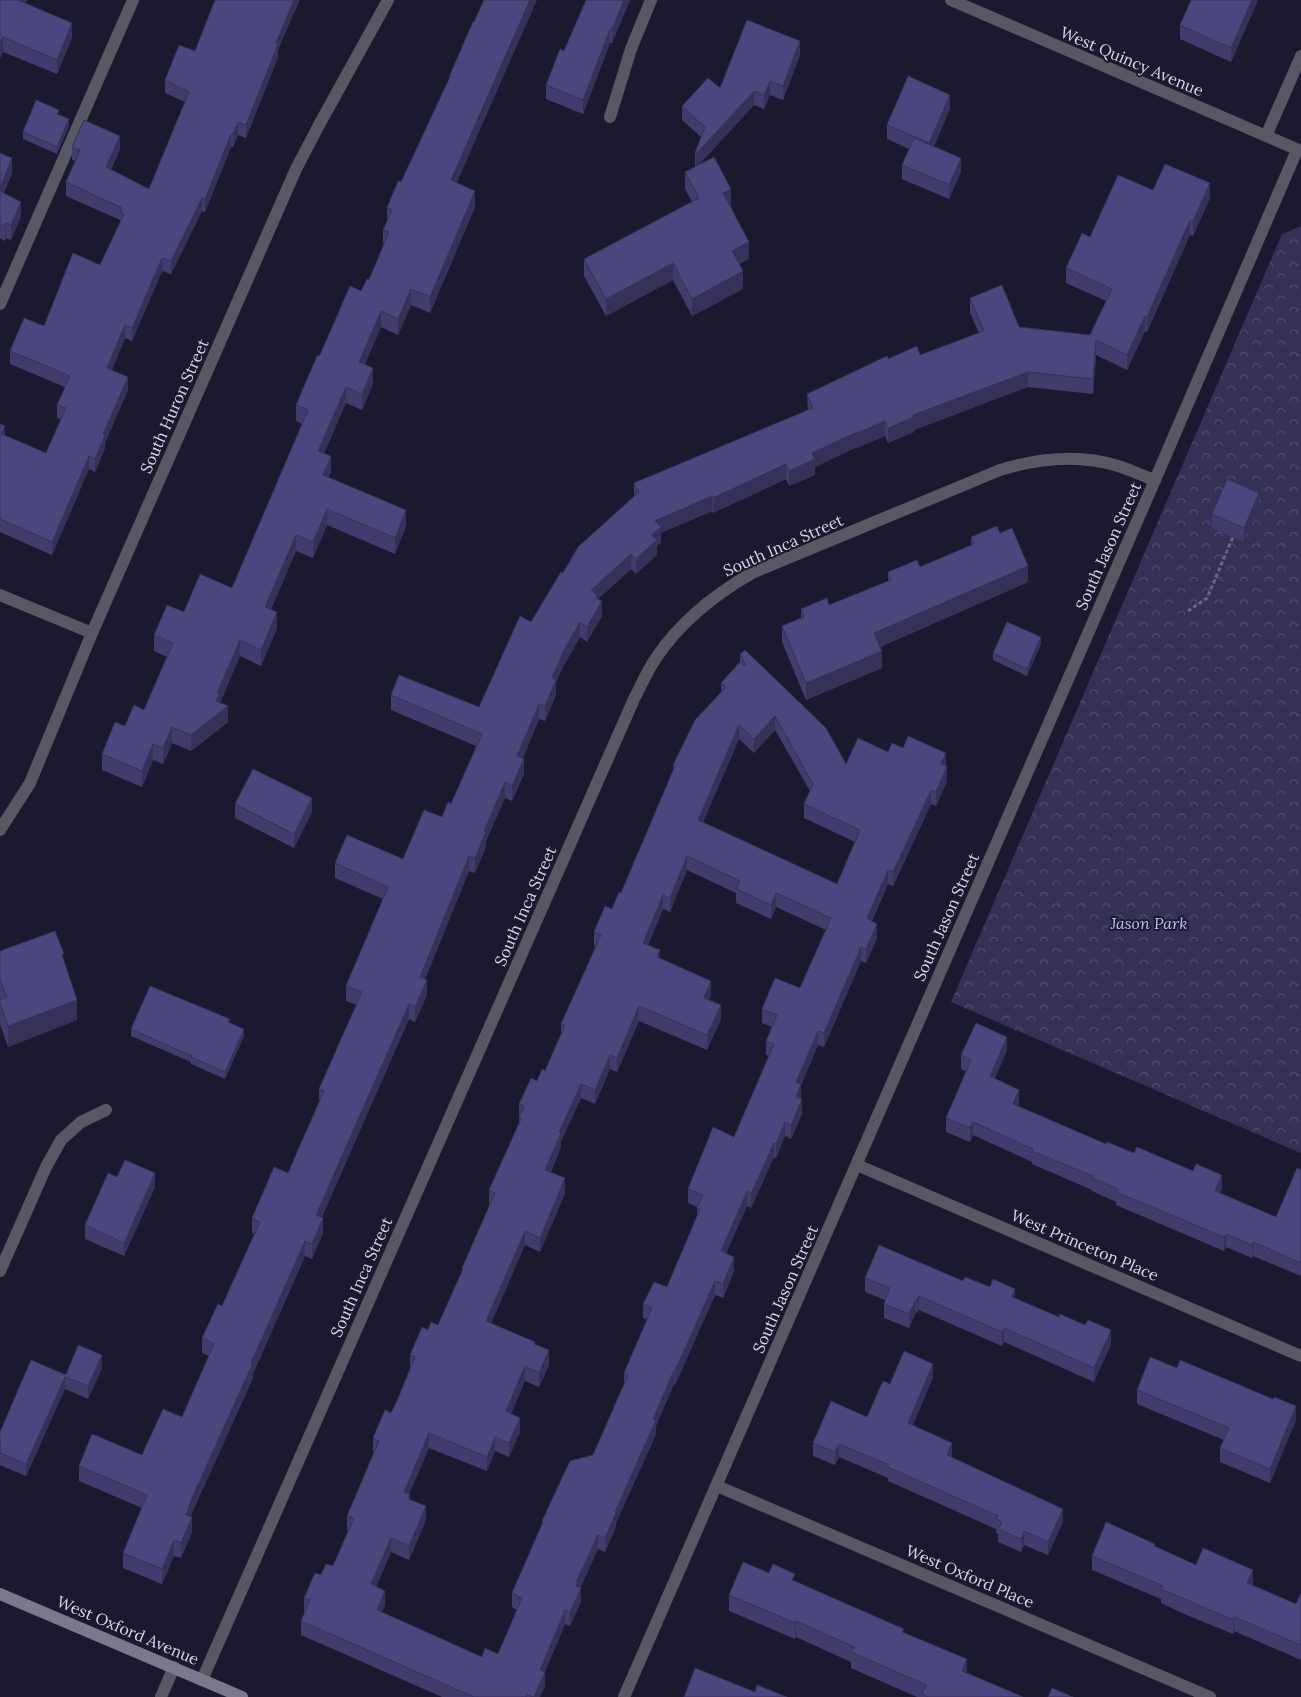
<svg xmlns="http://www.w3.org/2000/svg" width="1301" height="1697" font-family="Lora,serif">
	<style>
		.park { fill: url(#park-crowns) }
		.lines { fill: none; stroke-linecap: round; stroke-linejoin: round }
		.path { stroke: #68677a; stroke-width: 3; stroke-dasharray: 4 2.5; stroke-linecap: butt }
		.service { stroke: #585864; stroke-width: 12 }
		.minor { stroke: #585864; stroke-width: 12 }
		.tertiary { stroke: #585864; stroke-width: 12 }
		.secondary { stroke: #7a798c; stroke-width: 12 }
		.wall { fill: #413c6c; fill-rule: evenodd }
		.shaded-wall { fill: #353158 }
		.building { fill: #4c467e; stroke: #353158; fill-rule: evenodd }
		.labels { text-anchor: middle; stroke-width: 4; stroke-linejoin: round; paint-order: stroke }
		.street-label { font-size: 16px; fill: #d8d7e7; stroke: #1b192f }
		.park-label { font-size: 16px; font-style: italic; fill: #c2bff3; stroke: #1b192f }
	</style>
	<defs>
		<pattern id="park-crowns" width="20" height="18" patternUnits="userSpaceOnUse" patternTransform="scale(1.25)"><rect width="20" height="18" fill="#353156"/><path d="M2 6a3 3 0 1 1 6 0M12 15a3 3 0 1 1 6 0" fill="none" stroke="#524e6e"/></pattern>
	</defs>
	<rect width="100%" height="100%" fill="#1b192f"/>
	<path class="park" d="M 1301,226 L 1301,1153 L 951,1002 L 1282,234 Z"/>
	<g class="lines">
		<path class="path" d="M 1188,611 L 1207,598 L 1233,537"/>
		<path class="service" d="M 0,304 L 133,0"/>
		<g class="minor">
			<path d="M 610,117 L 631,49 L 651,0"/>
			<path d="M 1266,136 L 1301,56"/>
			<path d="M 0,595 L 92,633"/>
			<path d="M 0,830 L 30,783 L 92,633 L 296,169 L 319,125 L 388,0"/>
			<path d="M 857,1165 L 1301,1356"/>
			<path d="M 0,1271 L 46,1167 L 61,1140 L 81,1122 L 106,1110"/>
			<path d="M 717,1486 L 1210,1697"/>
			<path d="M 202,1680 L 634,699 C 641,686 647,671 656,658 C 680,622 714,595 752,573 L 1000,470 C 1039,458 1079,454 1118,466 C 1131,470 1143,476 1155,480"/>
			<path d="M 161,1697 L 174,1667"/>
			<path d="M 624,1697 L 1155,480 L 1297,150"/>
		</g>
		<path class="tertiary" d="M 951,0 L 1301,151"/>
		<path class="secondary" d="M 0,1594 L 242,1697"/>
	</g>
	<g class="wall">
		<path d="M 0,0 L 27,0 L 25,3 L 72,38 L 57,74 L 3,52 Z"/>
		<path d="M 586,0 L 630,0 L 612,43 L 610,43 L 583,114 L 546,99 L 546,85 L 564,51 Z"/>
		<path d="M 1258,0 L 1231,62 L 1180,39 L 1180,25 Z"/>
		<path d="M 473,22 L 457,183 L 475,207 L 430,313 L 411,305 L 398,335 L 381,327 L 365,364 L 373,384 L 362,410 L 346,403 L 324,453 L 331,472 L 328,477 L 406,526 L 395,554 L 327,525 L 313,558 L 296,551 L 271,609 L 277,628 L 261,666 L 240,656 L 220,703 L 228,722 L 191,751 L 172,743 L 163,764 L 153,760 L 142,787 L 102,770 L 102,754 L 125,726 L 144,710 L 167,657 L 154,651 L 154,635 L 184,612 L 232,588 L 302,424 L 296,421 L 296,405 L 320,355 L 369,280 L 383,246 L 383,230 L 387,222 L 387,208 L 401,182 L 449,80 L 449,77 Z"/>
		<path d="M 278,50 L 278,57 L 246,138 L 238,135 L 233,147 L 231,147 L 205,212 L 202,211 L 171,274 L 162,271 L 132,341 L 125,338 L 112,370 L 128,390 L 105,443 L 105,448 L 95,472 L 89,469 L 52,555 L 0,532 L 0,424 L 5,435 L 46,453 L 61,419 L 57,418 L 57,405 L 65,387 L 10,364 L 10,351 L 44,326 L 100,265 L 120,223 L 120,220 L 66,196 L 66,182 L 75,161 L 72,160 L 72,147 L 120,149 L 111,170 L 149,189 L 185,102 L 165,93 L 165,80 L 195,51 Z"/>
		<path d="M 800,55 L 783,100 L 770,95 L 764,109 L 754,105 L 699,164 L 731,206 L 749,259 L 739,264 L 743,289 L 692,316 L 673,280 L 606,316 L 584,276 L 584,259 L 692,202 L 685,189 L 685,172 L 695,167 L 695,153 L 701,137 L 682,120 L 682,106 L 720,88 Z"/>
		<path d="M 950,109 L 934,146 L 961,172 L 949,199 L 902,179 L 902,165 L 909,149 L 887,139 L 887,125 Z"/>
		<path d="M 59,115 L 69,126 L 57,154 L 23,139 L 23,132 Z"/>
		<path d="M 0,153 L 12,173 L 4,193 L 21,216 L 11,240 L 6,238 L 5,241 L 0,238 Z"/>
		<path d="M 1153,190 L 1210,198 L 1193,236 L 1190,235 L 1147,332 L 1145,331 L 1127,370 L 1096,355 L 1093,394 L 1028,387 L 914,430 L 914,432 L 888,443 L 885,436 L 857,448 L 857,447 L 815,467 L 815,475 L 789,486 L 786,479 L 713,513 L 712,511 L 661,533 L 661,542 L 657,546 L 657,555 L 636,574 L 631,569 L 598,599 L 602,616 L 587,642 L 580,637 L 564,665 L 556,682 L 556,695 L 545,721 L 539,719 L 523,758 L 524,774 L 512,801 L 505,798 L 486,841 L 486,847 L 475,873 L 469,871 L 425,979 L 427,995 L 415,1022 L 409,1019 L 322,1217 L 323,1233 L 312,1259 L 305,1256 L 253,1374 L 253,1378 L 191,1515 L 190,1516 L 192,1532 L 181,1558 L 174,1556 L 162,1584 L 123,1568 L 123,1553 L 142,1508 L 79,1481 L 79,1466 L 142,1455 L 182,1417 L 209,1356 L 202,1353 L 202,1338 L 222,1306 L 254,1234 L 252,1233 L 252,1218 L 288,1173 L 319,1102 L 319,1089 L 357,1005 L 346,1001 L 346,986 L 383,899 L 335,878 L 335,863 L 403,859 L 442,817 L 451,804 L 476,746 L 391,710 L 391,695 L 479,707 L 531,622 L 563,573 L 634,498 L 634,483 L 808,410 L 807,394 L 888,359 L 920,355 L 979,333 L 970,313 L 970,298 L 1019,327 L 1090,335 L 1106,301 L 1066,283 L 1066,268 L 1090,237 Z"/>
		<path d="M 1259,507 L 1244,542 L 1212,528 L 1212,514 Z"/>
		<path d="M 1000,533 L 1028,582 L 880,647 L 882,668 L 806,700 L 782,642 L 782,626 L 801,618 L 801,609 L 829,605 L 888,581 L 888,572 L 920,567 L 971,545 L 971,537 Z"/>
		<path d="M 1041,644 L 1027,676 L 993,660 L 993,653 Z"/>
		<path d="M 740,654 L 846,764 L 888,752 L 903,748 L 946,766 L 947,781 L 936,806 L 931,804 L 893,886 L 888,884 L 872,921 L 877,938 L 866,963 L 861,961 L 824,1047 L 818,1045 L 801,1085 L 801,1099 L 802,1114 L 791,1139 L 785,1136 L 776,1158 L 774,1157 L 751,1208 L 747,1206 L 726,1253 L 734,1271 L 723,1298 L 715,1295 L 675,1385 L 674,1384 L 656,1426 L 656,1434 L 616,1523 L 616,1527 L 605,1552 L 598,1549 L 580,1588 L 581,1602 L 570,1626 L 565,1624 L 545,1672 L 545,1686 L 540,1697 L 442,1697 L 301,1635 L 301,1621 L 305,1612 L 304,1612 L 304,1598 L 321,1575 L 333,1566 L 348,1530 L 347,1530 L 347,1516 L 374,1453 L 373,1452 L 373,1438 L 391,1413 L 397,1401 L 410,1368 L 410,1355 L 428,1330 L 438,1325 L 462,1272 L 462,1268 L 490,1205 L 489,1204 L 489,1190 L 519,1123 L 519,1104 L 545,1071 L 561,1033 L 561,1024 L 596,947 L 594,946 L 594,932 L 612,909 L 621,893 L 673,770 L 673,765 L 721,692 L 721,683 L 740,663 ZM 775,730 L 810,791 L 804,804 L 804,818 L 855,842 L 837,884 L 703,822 L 739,739 L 754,753 ZM 687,870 L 736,893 L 736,903 L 771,919 L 776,907 L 826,930 L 800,988 L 762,1009 L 762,1023 L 772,1027 L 766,1041 L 766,1055 L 769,1056 L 734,1137 L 688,1189 L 688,1203 L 697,1207 L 697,1216 L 667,1287 L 643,1304 L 643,1318 L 647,1319 L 624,1373 L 624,1386 L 593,1455 L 542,1521 L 542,1525 L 512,1593 L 512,1607 L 517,1610 L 498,1654 L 482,1657 L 382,1612 L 385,1605 L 376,1587 L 391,1552 L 409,1560 L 426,1520 L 410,1499 L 409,1494 L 429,1448 L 487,1471 L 495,1451 L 509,1457 L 520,1432 L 511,1414 L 525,1381 L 539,1387 L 549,1365 L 535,1344 L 491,1323 L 525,1245 L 540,1252 L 565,1193 L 551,1172 L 561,1147 L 561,1141 L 581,1098 L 595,1104 L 610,1069 L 617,1072 L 639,1021 L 707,1050 L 721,1019 L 709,1000 L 711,995 L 660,958 L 648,945 L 663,909 L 670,912 Z"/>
		<path d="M 235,804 L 312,812 L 294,848 L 235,818 Z"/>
		<path d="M 0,951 L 64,961 L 77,1020 L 8,1047 L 0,1024 Z"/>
		<path d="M 230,1023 L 244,1036 L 225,1079 L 191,1064 L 191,1062 L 131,1036 L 131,1029 Z"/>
		<path d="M 1007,1050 L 995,1078 L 1019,1103 L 1018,1107 L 1106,1144 L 1134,1153 L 1222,1189 L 1220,1193 L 1276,1217 L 1301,1170 L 1301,1276 L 1253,1256 L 1252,1258 L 1226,1247 L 1224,1251 L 1116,1205 L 1116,1202 L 1092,1191 L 1092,1190 L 1032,1164 L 1032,1162 L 973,1135 L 970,1142 L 946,1132 L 946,1118 L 966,1071 L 961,1069 L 961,1055 Z"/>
		<path d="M 117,1177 L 155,1187 L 124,1256 L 85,1239 L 85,1225 Z"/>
		<path d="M 865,1278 L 963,1281 L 1015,1298 L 1111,1344 L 1094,1382 L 1004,1342 L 1002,1346 L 919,1310 L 917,1313 L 916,1312 L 909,1328 L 884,1318 L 884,1304 L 885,1300 L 865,1292 Z"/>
		<path d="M 102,1368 L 88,1399 L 65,1389 L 26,1476 L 0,1465 L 0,1432 L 66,1375 Z"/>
		<path d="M 933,1377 L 913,1425 L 952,1456 L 952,1458 L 1063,1522 L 1048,1555 L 1024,1545 L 1021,1552 L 998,1542 L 998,1534 L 996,1533 L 996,1529 L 888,1481 L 888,1478 L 839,1457 L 835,1465 L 813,1456 L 813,1443 L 867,1417 L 890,1384 Z"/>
		<path d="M 1137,1390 L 1296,1420 L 1270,1483 L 1220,1462 L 1220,1448 L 1224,1440 L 1137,1404 Z"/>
		<path d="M 1155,1546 L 1196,1565 L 1253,1585 L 1296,1604 L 1301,1593 L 1301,1660 L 1234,1631 L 1233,1634 L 1182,1613 L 1161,1603 L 1161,1599 L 1092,1570 L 1092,1556 Z"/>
		<path d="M 769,1573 L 795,1581 L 904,1633 L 967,1673 L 1023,1697 L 917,1697 L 851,1668 L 851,1662 L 796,1637 L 795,1639 L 729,1611 L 729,1595 Z"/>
	</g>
	<g class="shaded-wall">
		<path d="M 20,0 L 27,0 L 20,15 Z"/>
		<path d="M 294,0 L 300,0 L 278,50 L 278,57 L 246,138 L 246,125 L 276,43 Z"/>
		<path d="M 530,0 L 537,0 L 451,196 L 451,180 Z"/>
		<path d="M 624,0 L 630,0 L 612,43 L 612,29 Z"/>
		<path d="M 1252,0 L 1258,0 L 1231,62 L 1231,48 Z"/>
		<path d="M 72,23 L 72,38 L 57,74 L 57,60 Z"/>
		<path d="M 610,29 L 610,43 L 583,114 L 583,100 Z"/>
		<path d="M 3,37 L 3,52 L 0,59 L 0,44 Z"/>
		<path d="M 800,41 L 800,55 L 783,100 L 783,86 Z"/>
		<path d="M 770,81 L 770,95 L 764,109 L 764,95 Z"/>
		<path d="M 754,91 L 754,105 L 696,168 L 696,154 Z"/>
		<path d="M 950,95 L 950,109 L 929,157 L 929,143 Z"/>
		<path d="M 69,119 L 69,126 L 57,154 L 57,147 Z"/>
		<path d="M 238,122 L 238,135 L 233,147 L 233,134 Z"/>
		<path d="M 231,134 L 231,147 L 205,212 L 205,199 Z"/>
		<path d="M 120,136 L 120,149 L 106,180 L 106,167 Z"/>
		<path d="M 12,158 L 12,173 L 0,202 L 0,188 Z"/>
		<path d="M 961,158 L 961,172 L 949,199 L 949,185 Z"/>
		<path d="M 1210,183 L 1210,198 L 1193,236 L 1193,221 Z"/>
		<path d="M 731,189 L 731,206 L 723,210 L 723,193 Z"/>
		<path d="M 475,191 L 475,207 L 430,313 L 430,297 Z"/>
		<path d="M 202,198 L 202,211 L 171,274 L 171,261 Z"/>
		<path d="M 21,202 L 21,216 L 11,240 L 11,225 Z"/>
		<path d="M 1190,220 L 1190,235 L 1147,332 L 1147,317 Z"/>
		<path d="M 6,223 L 6,238 L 5,241 L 5,226 Z"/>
		<path d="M 749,242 L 749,259 L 732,268 L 732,251 Z"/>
		<path d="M 162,258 L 162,271 L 132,341 L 132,328 Z"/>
		<path d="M 673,263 L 673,280 L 606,316 L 606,299 Z"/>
		<path d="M 743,271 L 743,289 L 692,316 L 692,299 Z"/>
		<path d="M 411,289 L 411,305 L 398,335 L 398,319 Z"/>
		<path d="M 381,311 L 381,327 L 359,378 L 359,362 Z"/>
		<path d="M 1145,316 L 1145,331 L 1127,370 L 1127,355 Z"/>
		<path d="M 125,325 L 125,338 L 107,381 L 107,368 Z"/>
		<path d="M 1096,340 L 1096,355 L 1093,394 L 1093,379 Z"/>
		<path d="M 373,368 L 373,384 L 362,410 L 362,394 Z"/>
		<path d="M 1028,372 L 1028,387 L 914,430 L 914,432 L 888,443 L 888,428 L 913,415 Z"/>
		<path d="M 128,377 L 128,390 L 105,443 L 105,448 L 95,472 L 95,459 L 103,434 Z"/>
		<path d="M 346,387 L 346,403 L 318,467 L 318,451 Z"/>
		<path d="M 885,421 L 885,436 L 857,448 L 857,433 Z"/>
		<path d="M 5,426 L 5,439 L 1,434 Z"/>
		<path d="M 857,432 L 857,447 L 815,467 L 815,475 L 789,486 L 789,471 L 812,453 Z"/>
		<path d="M 89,456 L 89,469 L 52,555 L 52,542 Z"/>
		<path d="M 331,456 L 331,472 L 323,491 L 323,475 Z"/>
		<path d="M 786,464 L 786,479 L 713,513 L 713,498 Z"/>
		<path d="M 1259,493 L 1259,507 L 1244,542 L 1244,528 Z"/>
		<path d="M 712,496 L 712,511 L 661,533 L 661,542 L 657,546 L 657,555 L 636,574 L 636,559 L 652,535 L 655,521 Z"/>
		<path d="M 327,509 L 327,525 L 313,558 L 313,542 Z"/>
		<path d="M 406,510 L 406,526 L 395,554 L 395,538 Z"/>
		<path d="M 296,535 L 296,551 L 265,623 L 265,607 Z"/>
		<path d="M 631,554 L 631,569 L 597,600 L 602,601 L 602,616 L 587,642 L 587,627 L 591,590 Z"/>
		<path d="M 1028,566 L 1028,582 L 874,649 L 874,633 Z"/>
		<path d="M 277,612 L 277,628 L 261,666 L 261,650 Z"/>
		<path d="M 580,622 L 580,637 L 564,665 L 556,682 L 556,695 L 545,721 L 545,706 L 552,678 L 564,650 Z"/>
		<path d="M 1041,637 L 1041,644 L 1027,676 L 1027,669 Z"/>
		<path d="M 240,640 L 240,656 L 219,704 L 228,706 L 228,722 L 191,751 L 191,735 L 216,701 L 217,693 Z"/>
		<path d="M 882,651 L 882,668 L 806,700 L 806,683 Z"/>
		<path d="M 539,704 L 539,719 L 517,771 L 517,756 Z"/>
		<path d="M 775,716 L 775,730 L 754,753 L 754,739 Z"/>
		<path d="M 739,725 L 739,739 L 698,834 L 698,820 Z"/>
		<path d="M 172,727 L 172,743 L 163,764 L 163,748 Z"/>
		<path d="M 153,744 L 153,760 L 142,787 L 142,771 Z"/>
		<path d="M 946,753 L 946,767 L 941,764 Z"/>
		<path d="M 524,759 L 524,774 L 512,801 L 512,786 Z"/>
		<path d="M 947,766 L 947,781 L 936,806 L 936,792 Z"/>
		<path d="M 505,782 L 505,798 L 486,841 L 486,847 L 475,873 L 475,858 L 484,831 Z"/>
		<path d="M 931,790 L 931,804 L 893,886 L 893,872 Z"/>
		<path d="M 312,798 L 312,812 L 294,848 L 294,834 Z"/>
		<path d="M 469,856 L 469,871 L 420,992 L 420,977 Z"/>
		<path d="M 687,856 L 687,870 L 670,912 L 670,898 Z"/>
		<path d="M 888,870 L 888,884 L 867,932 L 867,918 Z"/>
		<path d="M 776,893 L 776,907 L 771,919 L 771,905 Z"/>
		<path d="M 663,895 L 663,909 L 643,957 L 643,943 Z"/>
		<path d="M 877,924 L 877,938 L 866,963 L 866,949 Z"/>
		<path d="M 861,947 L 861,961 L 824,1047 L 824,1033 Z"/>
		<path d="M 660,950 L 660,964 L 657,957 Z"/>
		<path d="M 427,980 L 427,995 L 415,1022 L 415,1007 Z"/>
		<path d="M 711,981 L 711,995 L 704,1012 L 704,998 Z"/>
		<path d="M 77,1000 L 77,1020 L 8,1047 L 8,1026 Z"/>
		<path d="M 409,1004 L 409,1019 L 316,1230 L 316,1215 Z"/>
		<path d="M 721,1005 L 721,1019 L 707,1050 L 707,1035 Z"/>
		<path d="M 639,1006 L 639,1021 L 617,1072 L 617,1058 Z"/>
		<path d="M 244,1029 L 244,1036 L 225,1079 L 225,1072 Z"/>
		<path d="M 818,1031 L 818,1045 L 801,1085 L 801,1098 L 796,1111 L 796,1082 Z"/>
		<path d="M 1007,1037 L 1007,1050 L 990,1090 L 990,1076 Z"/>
		<path d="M 610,1055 L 610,1069 L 595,1104 L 595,1090 Z"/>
		<path d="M 581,1084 L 581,1098 L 561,1141 L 561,1147 L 545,1184 L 545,1170 L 559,1132 Z"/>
		<path d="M 1019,1090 L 1019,1103 L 1013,1118 L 1013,1104 Z"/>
		<path d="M 802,1099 L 802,1114 L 791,1139 L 791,1125 Z"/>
		<path d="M 785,1122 L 785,1136 L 776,1158 L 776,1144 Z"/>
		<path d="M 973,1122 L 973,1135 L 970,1142 L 970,1128 Z"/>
		<path d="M 774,1143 L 774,1157 L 751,1208 L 751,1194 Z"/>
		<path d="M 155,1173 L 155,1187 L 124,1256 L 124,1243 Z"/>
		<path d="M 1222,1175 L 1222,1189 L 1215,1204 L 1215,1191 Z"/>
		<path d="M 565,1178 L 565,1193 L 540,1252 L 540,1238 Z"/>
		<path d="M 747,1191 L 747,1206 L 721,1265 L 721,1251 Z"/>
		<path d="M 323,1218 L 323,1233 L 312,1259 L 312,1244 Z"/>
		<path d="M 525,1231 L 525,1245 L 486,1335 L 486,1321 Z"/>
		<path d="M 1226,1234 L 1226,1247 L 1224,1251 L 1224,1237 Z"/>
		<path d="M 305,1241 L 305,1256 L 253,1374 L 253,1378 L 191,1515 L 186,1530 L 186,1515 L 191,1500 Z"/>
		<path d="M 1253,1242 L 1253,1256 L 1252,1258 L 1252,1245 Z"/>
		<path d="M 734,1257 L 734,1271 L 723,1298 L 723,1284 Z"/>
		<path d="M 715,1281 L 715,1295 L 675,1385 L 675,1371 Z"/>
		<path d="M 1015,1289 L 1015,1303 L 1012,1297 Z"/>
		<path d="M 919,1296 L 919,1310 L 917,1313 L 917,1299 Z"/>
		<path d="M 916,1299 L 916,1312 L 909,1328 L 909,1314 Z"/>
		<path d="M 1004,1328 L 1004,1342 L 1002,1346 L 1002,1332 Z"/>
		<path d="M 1111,1330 L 1111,1344 L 1094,1382 L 1094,1368 Z"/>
		<path d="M 549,1350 L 549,1365 L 539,1387 L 539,1373 Z"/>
		<path d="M 102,1355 L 102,1368 L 88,1399 L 88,1386 Z"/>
		<path d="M 933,1364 L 933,1377 L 908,1436 L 908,1423 Z"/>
		<path d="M 525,1366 L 525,1381 L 506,1426 L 506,1411 Z"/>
		<path d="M 674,1370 L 674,1384 L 656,1426 L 656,1434 L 616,1523 L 616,1527 L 605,1552 L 605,1538 L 615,1512 Z"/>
		<path d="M 65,1377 L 65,1389 L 26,1476 L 26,1464 Z"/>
		<path d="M 1296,1406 L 1296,1420 L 1270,1483 L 1270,1469 Z"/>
		<path d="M 520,1418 L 520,1432 L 509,1457 L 509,1443 Z"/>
		<path d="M 429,1433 L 429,1448 L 404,1506 L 404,1492 Z"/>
		<path d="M 495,1437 L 495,1451 L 487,1471 L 487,1457 Z"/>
		<path d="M 952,1443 L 952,1456 L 947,1469 L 947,1455 Z"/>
		<path d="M 839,1444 L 839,1457 L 835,1465 L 835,1452 Z"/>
		<path d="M 426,1506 L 426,1520 L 409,1560 L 409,1546 Z"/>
		<path d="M 1063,1509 L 1063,1522 L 1048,1555 L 1048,1542 Z"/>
		<path d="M 192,1517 L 192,1532 L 181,1558 L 181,1543 Z"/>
		<path d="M 1024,1531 L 1024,1545 L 1021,1552 L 1021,1539 Z"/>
		<path d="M 598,1535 L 598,1549 L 578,1593 L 581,1588 L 581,1602 L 570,1626 L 570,1612 L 576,1582 Z"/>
		<path d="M 391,1538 L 391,1552 L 371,1599 L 371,1584 Z"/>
		<path d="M 174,1540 L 174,1556 L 162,1584 L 162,1569 Z"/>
		<path d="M 1253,1570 L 1253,1585 L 1247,1597 L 1247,1583 Z"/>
		<path d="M 385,1591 L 385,1605 L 377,1624 L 377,1610 Z"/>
		<path d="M 565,1610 L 565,1624 L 540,1684 L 540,1670 Z"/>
		<path d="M 1234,1617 L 1234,1631 L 1233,1634 L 1233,1620 Z"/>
		<path d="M 796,1621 L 796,1637 L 795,1639 L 795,1623 Z"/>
		<path d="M 967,1659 L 967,1675 L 962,1671 Z"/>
		<path d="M 545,1672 L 545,1686 L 540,1697 L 534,1697 Z"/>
	</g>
	<g class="building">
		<path d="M 0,0 L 20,0 L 20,1 L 72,23 L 57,60 L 3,37 L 0,44 Z"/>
		<path d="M 215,0 L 294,0 L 276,43 L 278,44 L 246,125 L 238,122 L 233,134 L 231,134 L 205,199 L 202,198 L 171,261 L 162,258 L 132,328 L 125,325 L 107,368 L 128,377 L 103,434 L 105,435 L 95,459 L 89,456 L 52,542 L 0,519 L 0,424 L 5,426 L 1,434 L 46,453 L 66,408 L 57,405 L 70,376 L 10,351 L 24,318 L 44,326 L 73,253 L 100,265 L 124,214 L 120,212 L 122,208 L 66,182 L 80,150 L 72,147 L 84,120 L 120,136 L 106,167 L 149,189 L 189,92 L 165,80 L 179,45 L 195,51 Z"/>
		<path d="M 484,0 L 530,0 L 451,180 L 475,191 L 430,297 L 411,289 L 398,319 L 381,311 L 359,362 L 373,368 L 362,394 L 346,387 L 318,451 L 331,456 L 323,475 L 406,510 L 395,538 L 327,509 L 313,542 L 296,535 L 265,607 L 277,612 L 261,650 L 240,640 L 217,693 L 219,694 L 216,701 L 228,706 L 191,735 L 172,727 L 163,748 L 153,744 L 142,771 L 102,754 L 115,722 L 125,726 L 134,705 L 144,710 L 173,643 L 154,635 L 167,605 L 184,612 L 200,574 L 232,588 L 308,410 L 296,405 L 317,356 L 320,355 L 350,286 L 361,291 L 367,279 L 369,280 L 389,232 L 383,230 L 392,210 L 387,208 L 398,181 L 401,182 L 450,77 L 449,77 L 473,22 L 474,22 Z"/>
		<path d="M 586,0 L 624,0 L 612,29 L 610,29 L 583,100 L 546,85 L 560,49 L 564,51 Z"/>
		<path d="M 1191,0 L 1252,0 L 1231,48 L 1180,25 Z"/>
		<path d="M 747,20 L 800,41 L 783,86 L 770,81 L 764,95 L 754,91 L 696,154 L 695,153 L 705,127 L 682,106 L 708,78 L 720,88 Z"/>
		<path d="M 908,76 L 950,95 L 929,143 L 887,125 Z"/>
		<path d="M 36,100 L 59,110 L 57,114 L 69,119 L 57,147 L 23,132 Z"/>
		<path d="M 914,138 L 961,158 L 949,185 L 902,165 Z"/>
		<path d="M 0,153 L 12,158 L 0,188 Z"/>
		<path d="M 714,157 L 731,189 L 723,193 L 749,242 L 732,251 L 743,271 L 692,299 L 673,263 L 606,299 L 584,259 L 699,198 L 685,172 Z"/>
		<path d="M 1165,164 L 1210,183 L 1193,221 L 1190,220 L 1147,317 L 1145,316 L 1127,355 L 1096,340 L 1093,379 L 1028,372 L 913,415 L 914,417 L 888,428 L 885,421 L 857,433 L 857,432 L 812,453 L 815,459 L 789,471 L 786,464 L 713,498 L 712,496 L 655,521 L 661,527 L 652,535 L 657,540 L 636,559 L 631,554 L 591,590 L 597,595 L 596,598 L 602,601 L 587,627 L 580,622 L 564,650 L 552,678 L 556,680 L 545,706 L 539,704 L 517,756 L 524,759 L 512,786 L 505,782 L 484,831 L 486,832 L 475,858 L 469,856 L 420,977 L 427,980 L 415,1007 L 409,1004 L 316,1215 L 323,1218 L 312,1244 L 305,1241 L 251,1363 L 253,1363 L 191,1500 L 186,1515 L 192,1517 L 181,1543 L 174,1540 L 162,1569 L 123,1553 L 147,1495 L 79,1466 L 92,1434 L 142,1455 L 163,1409 L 182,1417 L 214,1344 L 202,1338 L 218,1304 L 222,1306 L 260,1222 L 252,1218 L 274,1167 L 288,1173 L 324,1091 L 319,1089 L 362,992 L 346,986 L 388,887 L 335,863 L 347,835 L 403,859 L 424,810 L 442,817 L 448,802 L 451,804 L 482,734 L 391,695 L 399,675 L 479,707 L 520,616 L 531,622 L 561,572 L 563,573 L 578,547 L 639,492 L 634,483 L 813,408 L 807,394 L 887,356 L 888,359 L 917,346 L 920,355 L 984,331 L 970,298 L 1002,285 L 1019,327 L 1090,335 L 1112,289 L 1066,268 L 1082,233 L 1090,237 L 1118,175 L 1153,190 Z"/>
		<path d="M 0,191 L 21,202 L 11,225 L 6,223 L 5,226 L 0,224 Z"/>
		<path d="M 1227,479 L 1259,493 L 1244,528 L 1212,514 Z"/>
		<path d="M 997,526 L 1000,533 L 1012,528 L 1028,566 L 874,633 L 882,651 L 806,683 L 782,626 L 804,617 L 801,609 L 827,598 L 829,605 L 891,580 L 888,572 L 917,560 L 920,567 L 974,544 L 971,537 Z"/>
		<path d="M 1007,622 L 1041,637 L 1027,669 L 993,653 Z"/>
		<path d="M 745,650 L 826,728 L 846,764 L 858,738 L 888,752 L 892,743 L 903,748 L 908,736 L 946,753 L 941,764 L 947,766 L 936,792 L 931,790 L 893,872 L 888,870 L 867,918 L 877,924 L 866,949 L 861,947 L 824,1033 L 818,1031 L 796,1082 L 801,1084 L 796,1097 L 802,1099 L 791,1125 L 785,1122 L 776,1144 L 774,1143 L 751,1194 L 747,1191 L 721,1251 L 734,1257 L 723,1284 L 715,1281 L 675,1371 L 674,1370 L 653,1419 L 656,1420 L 615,1512 L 616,1513 L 605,1538 L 598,1535 L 576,1582 L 578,1583 L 576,1586 L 581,1588 L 570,1612 L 565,1610 L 540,1670 L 545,1672 L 534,1697 L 527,1695 L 526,1697 L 474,1697 L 301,1621 L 310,1600 L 304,1598 L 315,1573 L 321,1575 L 326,1564 L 333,1566 L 354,1518 L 347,1516 L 379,1441 L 373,1438 L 385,1410 L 391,1413 L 397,1401 L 415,1357 L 410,1355 L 422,1327 L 428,1330 L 431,1322 L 438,1325 L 463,1269 L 462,1268 L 495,1193 L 489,1190 L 521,1119 L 519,1118 L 524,1106 L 519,1104 L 531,1078 L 537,1081 L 542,1069 L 545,1071 L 565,1025 L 561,1024 L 601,935 L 594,932 L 605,906 L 612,909 L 619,892 L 621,893 L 675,766 L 673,765 L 695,720 L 726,687 L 721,683 L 740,662 L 744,666 L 746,665 L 740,654 ZM 775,716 L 813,784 L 804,804 L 860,830 L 837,884 L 698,820 L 739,725 L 754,739 ZM 687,856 L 740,881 L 736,889 L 771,905 L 776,893 L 831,918 L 800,988 L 775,978 L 762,1009 L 777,1015 L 766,1041 L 774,1044 L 734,1137 L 713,1127 L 688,1189 L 703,1195 L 697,1208 L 700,1209 L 667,1287 L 654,1282 L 643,1304 L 652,1308 L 624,1373 L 628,1375 L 593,1455 L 570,1461 L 542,1521 L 543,1522 L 512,1593 L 522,1598 L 498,1654 L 485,1648 L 482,1657 L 377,1610 L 385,1591 L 371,1584 L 391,1538 L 409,1546 L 426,1506 L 408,1499 L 410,1495 L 404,1492 L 429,1433 L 487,1457 L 495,1437 L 509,1443 L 520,1418 L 506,1411 L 525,1366 L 539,1373 L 549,1350 L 534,1344 L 535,1342 L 486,1321 L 525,1231 L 540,1238 L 565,1178 L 545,1170 L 561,1133 L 559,1132 L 581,1084 L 595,1090 L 610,1055 L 617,1058 L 639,1006 L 707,1035 L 721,1005 L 704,998 L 711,981 L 657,957 L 660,950 L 643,943 L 663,895 L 670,898 Z"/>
		<path d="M 253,769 L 312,798 L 294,834 L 235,804 Z"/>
		<path d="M 55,931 L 64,954 L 62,955 L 77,1000 L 8,1026 L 0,1003 L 0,1000 L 7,997 L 0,980 L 0,951 Z"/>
		<path d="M 150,986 L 230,1019 L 228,1022 L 244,1029 L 225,1072 L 191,1057 L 192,1056 L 131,1029 Z"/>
		<path d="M 976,1023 L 1007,1037 L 990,1076 L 1019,1090 L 1013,1104 L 1106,1144 L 1107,1142 L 1134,1153 L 1137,1147 L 1193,1171 L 1196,1164 L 1222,1175 L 1215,1191 L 1276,1217 L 1297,1168 L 1301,1170 L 1301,1263 L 1253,1242 L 1252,1245 L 1226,1234 L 1224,1237 L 1116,1192 L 1118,1189 L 1092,1178 L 1093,1176 L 1032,1151 L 1033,1149 L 973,1122 L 970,1128 L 946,1118 L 971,1060 L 961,1055 Z"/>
		<path d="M 125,1160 L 155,1173 L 124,1243 L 85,1225 L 108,1173 L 117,1177 Z"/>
		<path d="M 879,1245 L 963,1281 L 965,1277 L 990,1287 L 993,1279 L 1015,1289 L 1012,1297 L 1059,1317 L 1060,1314 L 1085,1325 L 1088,1320 L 1111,1330 L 1094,1368 L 1004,1328 L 1002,1332 L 919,1296 L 917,1299 L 916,1299 L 909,1314 L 884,1304 L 890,1288 L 865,1278 Z"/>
		<path d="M 78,1345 L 102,1355 L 88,1386 L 65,1377 L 26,1464 L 0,1453 L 0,1444 L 1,1442 L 0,1442 L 0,1432 L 31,1360 L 66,1375 Z"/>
		<path d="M 904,1351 L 933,1364 L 908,1423 L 952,1443 L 947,1455 L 1063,1509 L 1048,1542 L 1024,1531 L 1021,1539 L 998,1529 L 1002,1522 L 996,1519 L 998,1516 L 888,1467 L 889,1465 L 839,1444 L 835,1452 L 813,1443 L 831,1401 L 867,1417 L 883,1381 L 890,1384 Z"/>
		<path d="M 1150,1357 L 1177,1368 L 1180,1360 L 1273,1399 L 1274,1397 L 1296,1406 L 1270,1469 L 1220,1448 L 1229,1428 L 1137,1390 Z"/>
		<path d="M 1106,1522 L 1155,1544 L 1154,1546 L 1196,1565 L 1203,1548 L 1253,1570 L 1247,1583 L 1296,1604 L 1301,1593 L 1301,1645 L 1234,1617 L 1233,1620 L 1182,1598 L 1161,1589 L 1163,1586 L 1092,1556 Z"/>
		<path d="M 743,1562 L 769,1573 L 773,1564 L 795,1574 L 792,1580 L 904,1629 L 902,1632 L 967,1659 L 962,1671 L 1023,1697 L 928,1697 L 922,1694 L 926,1685 L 851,1652 L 854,1647 L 796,1621 L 795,1623 L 729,1595 Z"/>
		<path d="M 695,1668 L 755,1692 L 757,1685 L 787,1697 L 684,1697 Z"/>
		<path d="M 1052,1688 L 1073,1697 L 1048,1697 Z"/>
	</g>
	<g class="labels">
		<g class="street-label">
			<text transform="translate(1132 61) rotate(23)" y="6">West Quincy Avenue</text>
			<text transform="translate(174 406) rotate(-66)" y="6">South Huron Street</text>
			<text transform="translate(783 545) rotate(-24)" y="6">South Inca Street</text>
			<text transform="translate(1108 546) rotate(-66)" y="6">South Jason Street</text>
			<text transform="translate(525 906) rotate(-66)" y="6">South Inca Street</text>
			<text transform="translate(946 917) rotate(-66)" y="6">South Jason Street</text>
			<text transform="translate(1085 1245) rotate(23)" y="6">West Princeton Place</text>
			<text transform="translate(361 1277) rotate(-66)" y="6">South Inca Street</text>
			<text transform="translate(785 1289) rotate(-66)" y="6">South Jason Street</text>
			<text transform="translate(970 1576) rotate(23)" y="6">West Oxford Place</text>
			<text transform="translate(128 1630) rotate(23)" y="6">West Oxford Avenue</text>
		</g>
		<g class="park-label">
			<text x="1149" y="929">Jason Park</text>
		</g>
	</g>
</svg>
